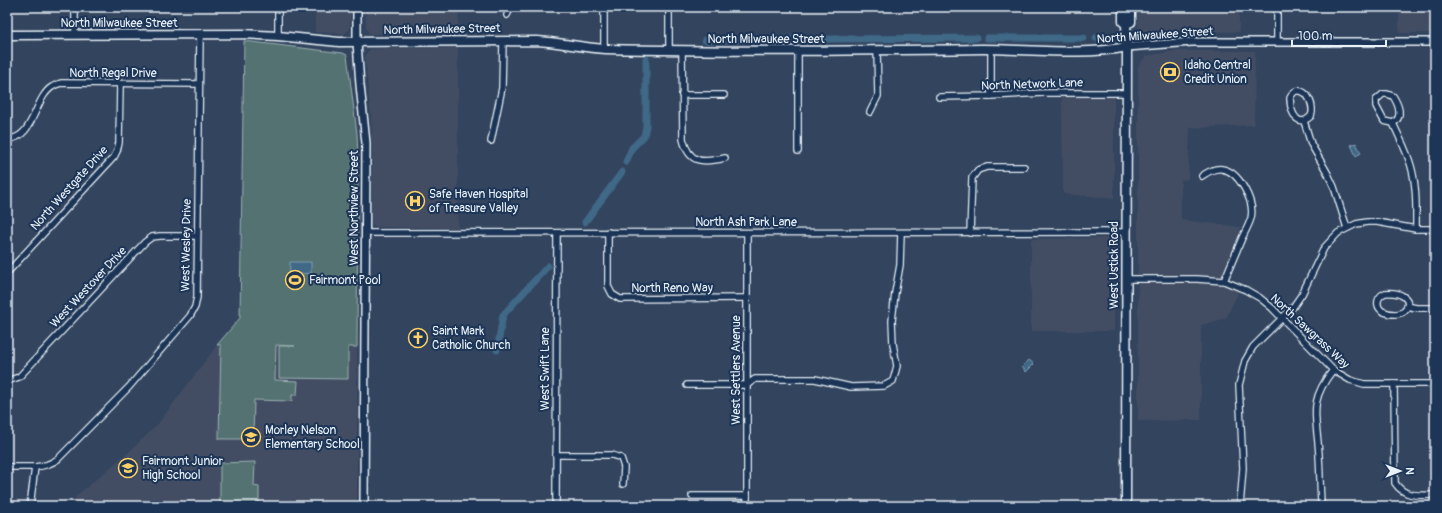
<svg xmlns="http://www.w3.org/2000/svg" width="1442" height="513" font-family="Pangolin,sans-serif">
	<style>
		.built { fill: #424e63 }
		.green { fill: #537271; stroke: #9eb2b4 }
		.water { fill: #3f6887; stroke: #839fb4 }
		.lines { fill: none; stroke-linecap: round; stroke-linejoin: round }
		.canal { stroke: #3f6887; stroke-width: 7 }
		.minor-casing { stroke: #e8f1f8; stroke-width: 8 }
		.tertiary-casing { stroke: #e8f1f8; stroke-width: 10 }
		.secondary-casing { stroke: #e8f1f8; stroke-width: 11 }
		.minor { stroke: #1d3557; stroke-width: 5.5 }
		.tertiary { stroke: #1d3557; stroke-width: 7 }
		.secondary { stroke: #1d3557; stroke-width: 8 }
		.labels { text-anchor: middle; stroke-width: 4; stroke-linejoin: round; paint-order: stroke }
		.street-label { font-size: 12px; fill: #e8f1f8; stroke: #1d3557 }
		.poi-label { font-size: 12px; fill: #e8f1f8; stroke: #1d3557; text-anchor: start }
	</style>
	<rect width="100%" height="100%" fill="#33445e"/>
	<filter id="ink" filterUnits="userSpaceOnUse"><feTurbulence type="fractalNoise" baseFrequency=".025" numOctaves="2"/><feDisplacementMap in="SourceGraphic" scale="8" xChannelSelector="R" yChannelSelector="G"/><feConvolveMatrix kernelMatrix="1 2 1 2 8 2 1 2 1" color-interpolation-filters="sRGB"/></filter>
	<g filter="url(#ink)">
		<g class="built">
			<path d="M 315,7 L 351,7 L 350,29 L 344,34 L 315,32 Z"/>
			<path d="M 366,7 L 459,7 L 458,32 L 371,34 L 368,32 L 366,27 Z"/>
			<path d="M 1138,7 L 1239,7 L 1239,32 L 1200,31 L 1142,31 L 1138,27 Z"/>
			<rect x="1399" y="7" width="36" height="26"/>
			<path d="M 458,47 L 458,228 L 375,227 L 372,223 L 372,148 L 371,117 L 365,57 L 366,53 L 371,49 Z"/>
			<path d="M 1175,51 L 1255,51 L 1254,125 L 1190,128 L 1188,179 L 1181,180 L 1181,220 L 1241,227 L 1218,284 L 1239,291 L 1226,318 L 1201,325 L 1201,420 L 1138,421 L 1138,66 L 1146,56 Z"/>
			<path d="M 1062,97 L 1114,97 L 1114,198 L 1063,194 Z"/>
			<path d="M 1111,238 L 1113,239 L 1114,244 L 1114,331 L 1031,331 L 1031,239 Z"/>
			<path d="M 217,345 L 357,347 L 357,506 L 72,506 L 76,496 L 130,451 L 158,424 Z"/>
		</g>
		<g class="green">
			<path d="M 244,41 L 343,53 L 347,55 L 357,134 L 358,157 L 357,347 L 348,347 L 348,379 L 279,378 L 279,346 L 295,346 L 276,345 L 275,380 L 298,381 L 297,395 L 292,395 L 292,401 L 254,400 L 253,439 L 219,439 L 221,345 L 217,345 L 240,318 Z"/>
			<path d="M 255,462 L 254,486 L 259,487 L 259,505 L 220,505 L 220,463 Z"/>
		</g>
		<g class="water">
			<path d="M 1356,143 L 1361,153 L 1356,156 L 1351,145 Z"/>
			<path d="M 290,262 L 311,262 L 311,273 L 300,274 L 300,287 L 289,287 Z"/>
			<path d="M 1029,360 L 1034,364 L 1026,372 L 1022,367 Z"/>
		</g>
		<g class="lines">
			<g class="canal">
				<path d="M 987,38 L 1084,38"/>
				<path d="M 1096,38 L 1100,38"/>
				<path d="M 705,40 L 976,38"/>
				<path d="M 626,162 L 632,148 L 644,136 L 646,126 L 646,59"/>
				<path d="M 585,222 L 622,172"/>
				<path d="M 497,350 L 503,315 L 548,266"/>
			</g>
			<defs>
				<g id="minor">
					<path d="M 75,7 L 75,35"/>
					<path d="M 278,7 L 278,36"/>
					<path d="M 1277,7 L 1277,42"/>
					<path d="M 507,15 L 511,7"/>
					<path d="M 604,49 L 604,7"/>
					<path d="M 991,49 L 991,96"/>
					<path d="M 669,50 L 669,7"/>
					<path d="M 682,50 L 683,139 C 689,164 703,163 725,158"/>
					<path d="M 798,51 L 798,151"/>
					<path d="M 1296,91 C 1308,88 1315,108 1311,116 C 1309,118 1306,120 1303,121 C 1293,121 1290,106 1290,98 L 1293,93 Z"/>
					<path d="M 1383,94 L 1387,94 L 1393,96 C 1398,104 1404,117 1393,123 L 1384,121 L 1376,106 L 1376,100 Z"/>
					<path d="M 682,95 L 724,95"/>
					<path d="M 939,97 L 991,96 L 1043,93 L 1127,93"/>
					<path d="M 870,112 L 878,96 L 877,50"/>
					<path d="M 1304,121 L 1311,144 L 1328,174 L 1334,187 L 1347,228"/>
					<path d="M 1393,123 C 1399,137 1407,151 1411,166 C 1417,187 1416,208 1416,229"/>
					<path d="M 7,139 C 34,140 34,98 52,87 C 55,85 58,84 61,83 L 199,84"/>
					<path d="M 491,141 L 502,88 L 503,41"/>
					<path d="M 1202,176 C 1208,172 1214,168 1222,169 C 1239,171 1255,202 1251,218 C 1249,225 1245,232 1242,238 C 1236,252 1230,267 1224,281"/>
					<path d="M 608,232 L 608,286 L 612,294 L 620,299 L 747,298"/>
					<path d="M 365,233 L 1126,232"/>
					<path d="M 970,233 L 972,178 L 978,170 L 987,167 L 1024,167"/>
					<path d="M 7,273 L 114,157 L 117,151 L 119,143 L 120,84"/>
					<path d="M 1126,279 L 1197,279 L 1224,281 L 1246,290 L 1260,298 L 1272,308 L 1333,370 L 1350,380 L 1364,384 L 1435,384"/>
					<path d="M 1385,293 C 1420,290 1411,324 1382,311 C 1375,305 1377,297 1385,293 Z"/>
					<path d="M 1407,306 L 1416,308 L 1435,308"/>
					<path d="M 7,381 L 19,377 L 145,242 L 152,237 L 160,236 L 197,236"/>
					<path d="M 1394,384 L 1395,483 C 1405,498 1419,495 1435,495"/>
					<path d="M 687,385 L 747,385 L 755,379 L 815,379 L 851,387 L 884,386 L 893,381 L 897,366 L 893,344 L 892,321 L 895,293 L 900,265 L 901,233"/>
					<path d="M 556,455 L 612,455 L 621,458 L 624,467 L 623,484"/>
					<path d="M 7,467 L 35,467"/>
					<path d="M 692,496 L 747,496"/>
					<path d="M 1321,502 C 1320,487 1320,471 1319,455 C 1317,417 1307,403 1333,370"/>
					<path d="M 30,506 L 35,467 C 45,466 51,464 58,459 L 129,387 L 190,316 L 195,307 L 197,297 L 200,35"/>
					<path d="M 556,506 L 557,233"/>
					<path d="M 747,506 L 747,233"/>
					<path d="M 1240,506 L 1243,468 L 1239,385 L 1245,361 L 1253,347 L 1293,307 L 1302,294 L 1324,248 L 1338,233 L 1356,224 L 1367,222 L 1377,222 L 1416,229 L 1435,229"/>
				</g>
				<g id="tertiary">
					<path d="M 357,7 L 357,42 L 360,85 L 366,143 L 364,506"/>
					<path d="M 1127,47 L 1192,42 L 1435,42"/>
				</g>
				<g id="secondary">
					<path d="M 1123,7 L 1123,22 L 1126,24 L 1127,47 L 1126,506"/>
					<path d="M 1126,24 L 1131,22 L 1131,7"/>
					<path d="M 7,35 L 242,34 L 278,36 L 339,42 L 537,41 C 560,42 583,48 606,49 C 731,52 857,51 982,49 C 1028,49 1082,56 1127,47"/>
				</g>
			</defs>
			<use href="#minor" class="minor-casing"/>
			<use href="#tertiary" class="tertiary-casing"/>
			<use href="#secondary" class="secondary-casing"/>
			<use href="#minor" class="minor"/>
			<use href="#tertiary" class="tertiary"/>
			<use href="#secondary" class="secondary"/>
		</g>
	</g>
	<defs>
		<symbol id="bank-ring" viewBox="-11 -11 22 22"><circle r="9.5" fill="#1d3557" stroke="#ffd166" stroke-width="1.5"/><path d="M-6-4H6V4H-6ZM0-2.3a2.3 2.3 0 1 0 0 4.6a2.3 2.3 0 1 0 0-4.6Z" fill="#ffd166"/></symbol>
		<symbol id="hospital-ring" viewBox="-11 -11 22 22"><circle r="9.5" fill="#1d3557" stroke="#ffd166" stroke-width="1.5"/><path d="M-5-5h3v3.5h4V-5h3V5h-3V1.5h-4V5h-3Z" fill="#ffd166"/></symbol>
		<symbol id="stadium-ring" viewBox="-11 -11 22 22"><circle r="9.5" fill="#1d3557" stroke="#ffd166" stroke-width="1.5"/><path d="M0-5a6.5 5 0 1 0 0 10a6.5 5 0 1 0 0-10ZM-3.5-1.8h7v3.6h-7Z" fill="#ffd166"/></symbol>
		<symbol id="church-ring" viewBox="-11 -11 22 22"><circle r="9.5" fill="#1d3557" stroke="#ffd166" stroke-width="1.5"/><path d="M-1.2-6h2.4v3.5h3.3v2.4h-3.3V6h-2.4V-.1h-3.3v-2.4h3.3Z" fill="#ffd166"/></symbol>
		<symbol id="school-ring" viewBox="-11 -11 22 22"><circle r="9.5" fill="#1d3557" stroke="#ffd166" stroke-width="1.5"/><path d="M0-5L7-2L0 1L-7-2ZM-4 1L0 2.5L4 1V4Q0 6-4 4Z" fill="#ffd166"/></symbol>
	</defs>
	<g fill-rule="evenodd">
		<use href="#bank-ring" x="1159" y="61" width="22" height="22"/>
		<use href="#hospital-ring" x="404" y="190" width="22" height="22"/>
		<use href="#stadium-ring" x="284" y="269" width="22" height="22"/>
		<use href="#church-ring" x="407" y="327" width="22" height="22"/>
		<use href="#school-ring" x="240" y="426" width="22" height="22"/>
		<use href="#school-ring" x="117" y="457" width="22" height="22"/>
	</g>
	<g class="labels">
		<g class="street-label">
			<text x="119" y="27">North Milwaukee Street</text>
			<text transform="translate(442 29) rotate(-1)" y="4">North Milwaukee Street</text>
			<text transform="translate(1155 35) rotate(-4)" y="4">North Milwaukee Street</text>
			<text x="766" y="43">North Milwaukee Street</text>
			<text x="113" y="77">North Regal Drive</text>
			<text transform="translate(1032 84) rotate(-2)" y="4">North Network Lane</text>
			<text transform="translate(69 188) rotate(-48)" y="4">North Westgate Drive</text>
			<text transform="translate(354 208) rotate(-90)" y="4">West Northview Street</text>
			<text x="746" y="226">North Ash Park Lane</text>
			<text transform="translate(186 245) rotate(-89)" y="4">West Wesley Drive</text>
			<text transform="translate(1114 265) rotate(-90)" y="4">West Ustick Road</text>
			<text transform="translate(88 287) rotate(-47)" y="4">West Westover Drive</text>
			<text x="672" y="292">North Reno Way</text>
			<text transform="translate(1310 331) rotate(43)" y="4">North Sawgrass Way</text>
			<text transform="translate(545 369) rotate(-90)" y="4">West Swift Lane</text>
			<text transform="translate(736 370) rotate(-90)" y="4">West Settlers Avenue</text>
		</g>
		<g class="poi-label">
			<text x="1184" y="69">Idaho Central<tspan x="1184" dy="14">Credit Union</tspan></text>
			<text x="429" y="198">Safe Haven Hospital<tspan x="429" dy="14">of Treasure Valley</tspan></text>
			<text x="309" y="284">Fairmont Pool</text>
			<text x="432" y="335">Saint Mark<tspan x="432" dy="14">Catholic Church</tspan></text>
			<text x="265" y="434">Morley Nelson<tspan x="265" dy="14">Elementary School</tspan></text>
			<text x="142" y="465">Fairmont Junior<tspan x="142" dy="14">High School</tspan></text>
		</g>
	</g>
	<rect width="1442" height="513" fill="none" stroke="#1d3557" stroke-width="24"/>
	<rect x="12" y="12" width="1418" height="489" fill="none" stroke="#e8f1f8" stroke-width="1.5" filter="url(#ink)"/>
	<g transform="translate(1400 471) rotate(90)" stroke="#1d3557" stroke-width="3" paint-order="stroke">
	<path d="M0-3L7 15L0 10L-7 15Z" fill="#e8f1f8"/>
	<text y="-6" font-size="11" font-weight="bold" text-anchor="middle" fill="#e8f1f8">N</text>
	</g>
	<path d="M1292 40v6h94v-6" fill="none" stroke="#e8f1f8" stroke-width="2"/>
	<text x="1298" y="40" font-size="12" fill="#e8f1f8" stroke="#1d3557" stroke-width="3" paint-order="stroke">100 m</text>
</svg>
